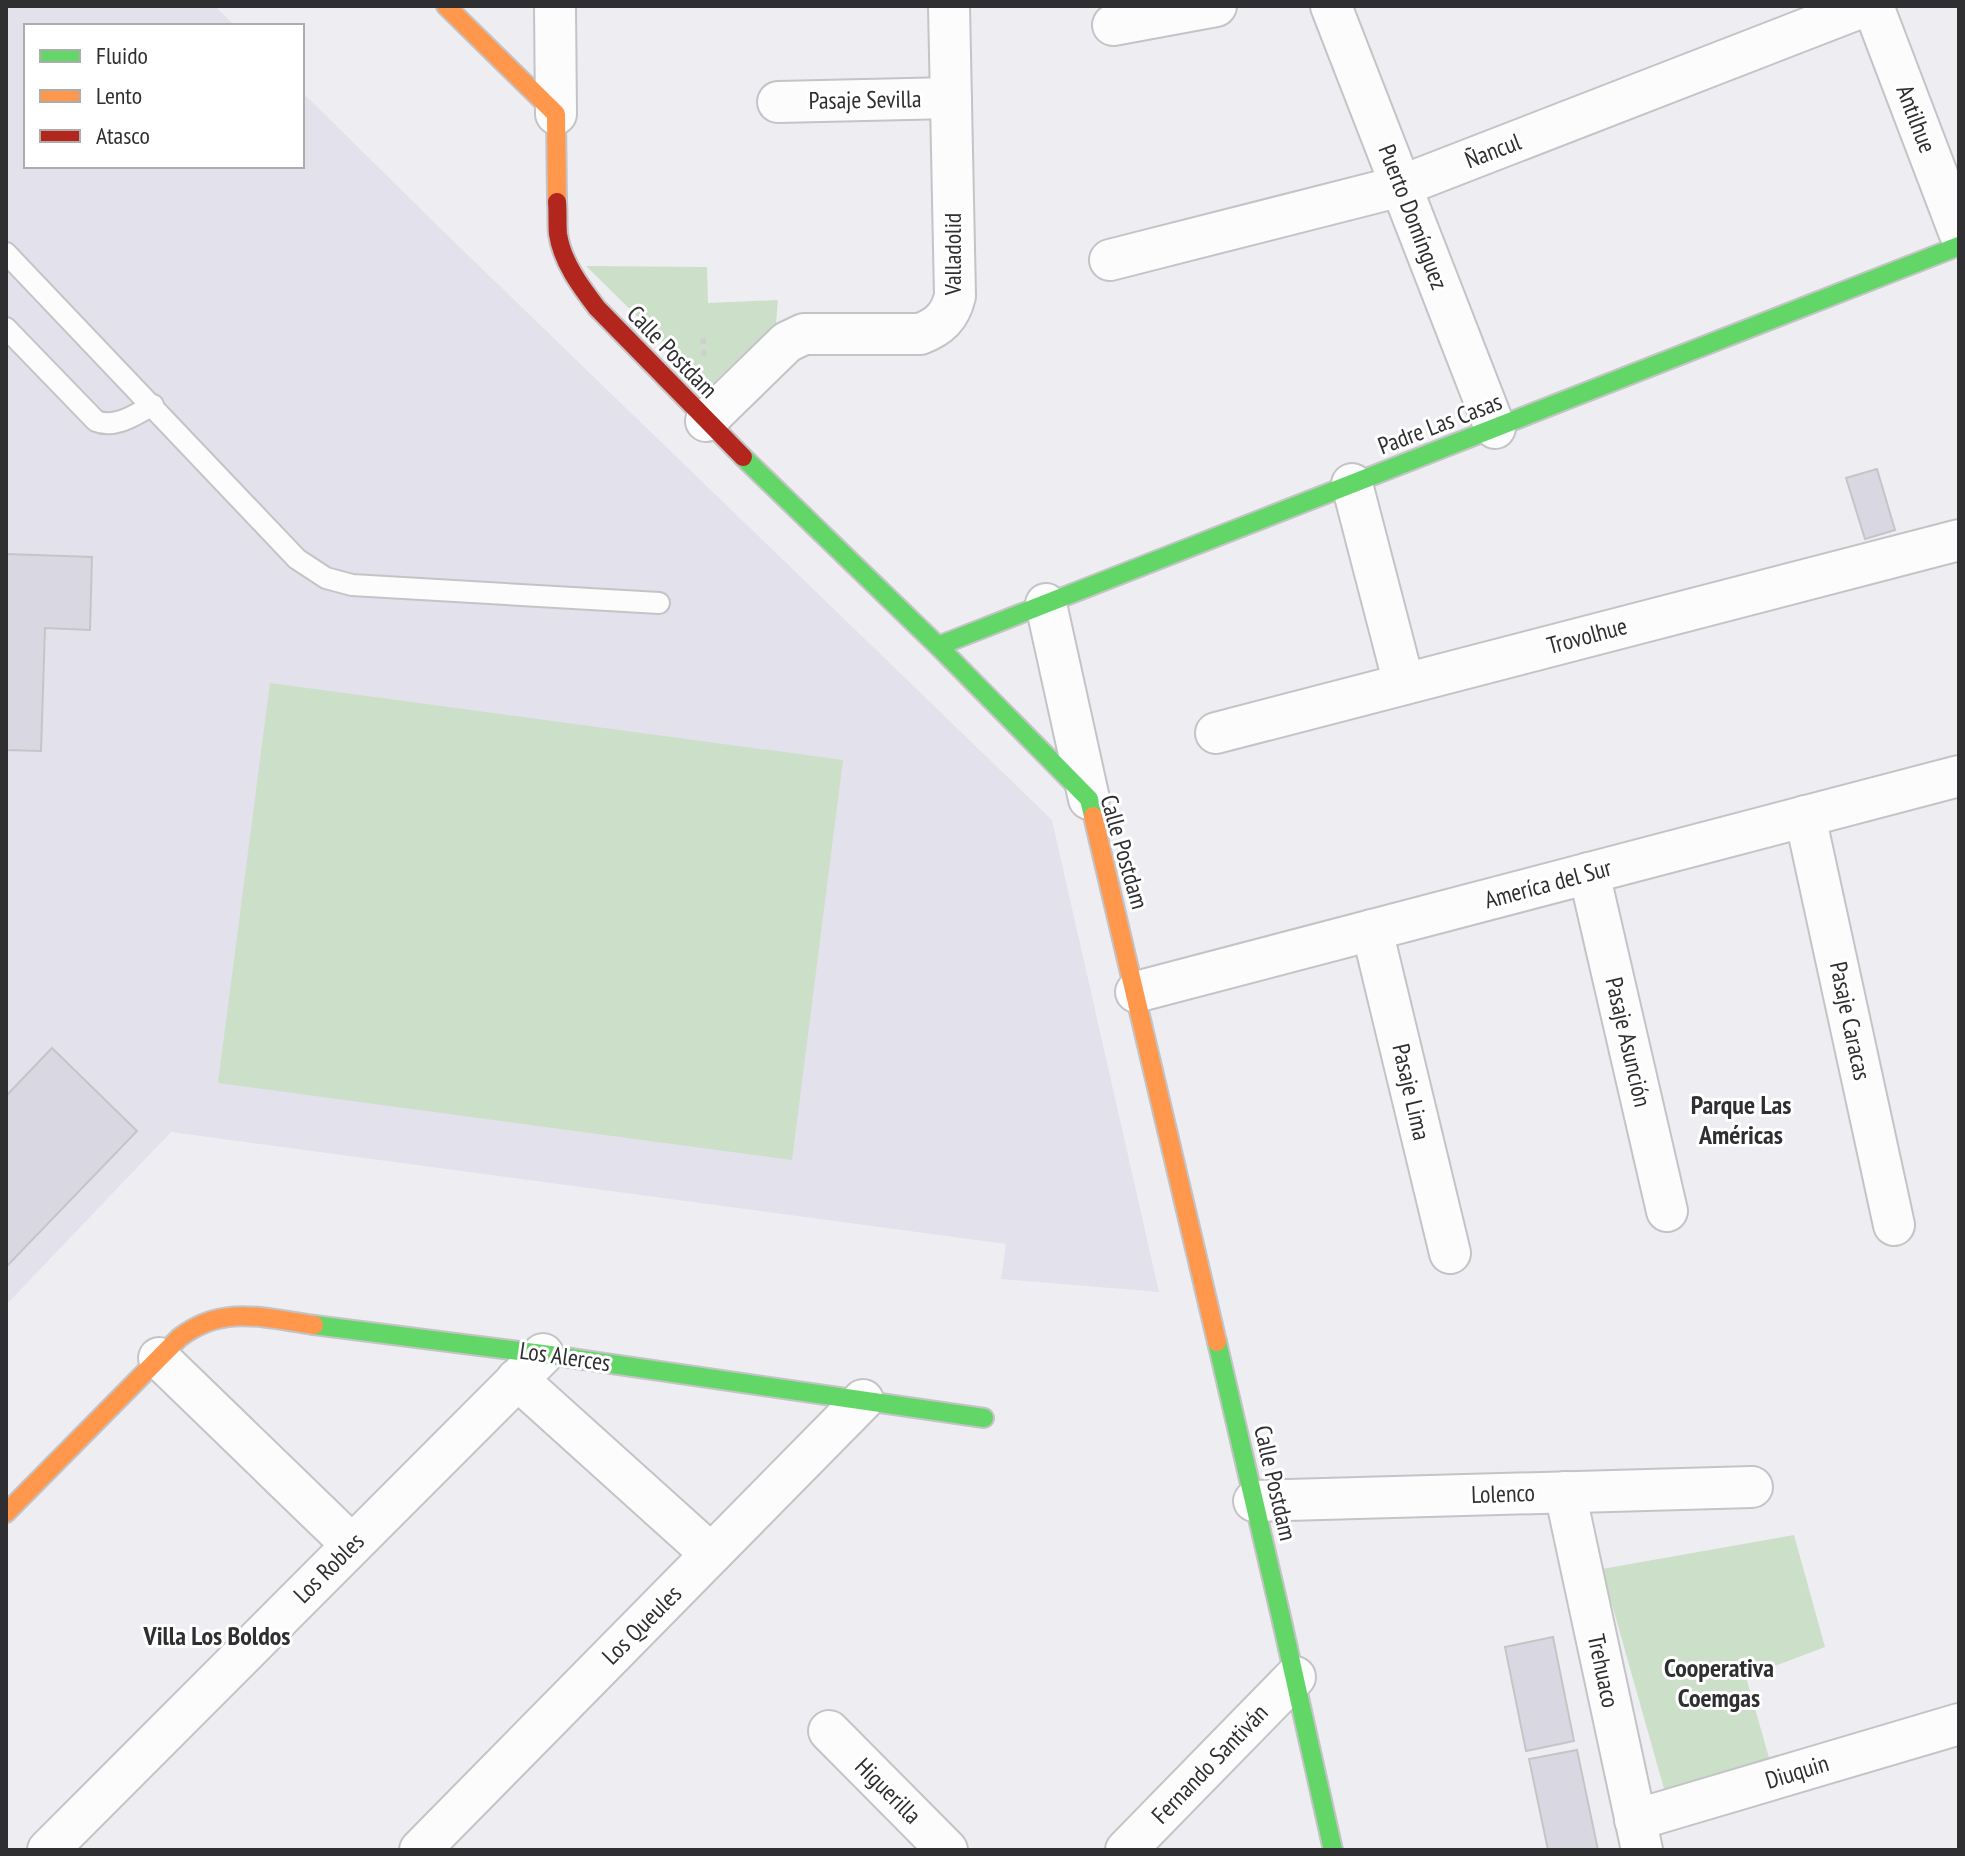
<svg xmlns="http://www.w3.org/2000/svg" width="1965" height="1856" font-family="'PT Sans Narrow',sans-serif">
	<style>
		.built { fill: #e3e1eb }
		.green { fill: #ccdfc9 }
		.building { fill: #d9d8e2; stroke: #c5c5c8; stroke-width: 2 }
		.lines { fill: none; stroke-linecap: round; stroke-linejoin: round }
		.lane-casing { stroke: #c4c4c7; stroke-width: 24 }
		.street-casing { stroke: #c4c4c7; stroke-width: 44 }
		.fast-casing { stroke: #c4c4c7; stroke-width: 22 }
		.slow-casing { stroke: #c4c4c7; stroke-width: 22 }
		.jam-casing { stroke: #c4c4c7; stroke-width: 22 }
		.path { stroke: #cfcfd0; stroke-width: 5; stroke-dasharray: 6 6; stroke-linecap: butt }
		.lane { stroke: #fcfcfd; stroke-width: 20 }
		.street { stroke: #fcfcfd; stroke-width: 40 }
		.fast { stroke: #63d668; stroke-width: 18 }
		.slow { stroke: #ff974d; stroke-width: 18 }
		.jam { stroke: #b3261e; stroke-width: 18 }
		.labels { text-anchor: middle; stroke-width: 6; stroke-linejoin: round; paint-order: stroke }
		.street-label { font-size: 24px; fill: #2f2f32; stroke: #fff }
		.neighbourhood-label { font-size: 26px; font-weight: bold; fill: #2f2f32; stroke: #fff }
	</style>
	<rect width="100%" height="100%" fill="#eeeef2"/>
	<path class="built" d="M 6,6 L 215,6 L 235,26 L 26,26 L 26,166 L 302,166 L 302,92 L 444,232 L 1052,820 L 1159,1292 L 1001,1279 L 1006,1244 L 171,1132 L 6,1305 Z"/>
	<g class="green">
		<path d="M 586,266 L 707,267 L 708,303 L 778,300 L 776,323 L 713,383 L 705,383 Z"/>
		<path d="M 270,683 L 843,760 L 792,1160 L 218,1083 Z"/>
		<path d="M 1794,1535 L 1825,1647 L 1746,1677 L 1772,1768 L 1668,1803 L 1602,1569 Z"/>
	</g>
	<g class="building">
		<path d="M 1877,469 L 1895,530 L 1865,539 L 1846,478 Z"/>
		<path d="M 6,554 L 92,557 L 90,630 L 45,628 L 41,751 L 6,750 Z"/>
		<path d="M 52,1048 L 137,1131 L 6,1267 L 6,1096 Z"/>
		<path d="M 1553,1637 L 1574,1741 L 1526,1751 L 1505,1647 Z"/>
		<path d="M 1577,1750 L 1598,1850 L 1548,1850 L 1529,1759 Z"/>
	</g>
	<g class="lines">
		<defs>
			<g id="lane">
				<path d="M 6,253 L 297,559 L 326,578 L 352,585 L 659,603"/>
				<path d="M 6,328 L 96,421 C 116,429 136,414 153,405"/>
			</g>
			<g id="street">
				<path d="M 555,6 L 556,114"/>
				<path d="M 1331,6 L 1495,428"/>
				<path d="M 1873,6 L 1959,232"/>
				<path d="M 1113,25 L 1216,6"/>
				<path d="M 778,102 L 951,98"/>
				<path d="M 1110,260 L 1401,186 L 1865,6"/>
				<path d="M 706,421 L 787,342 L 804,334 L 920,334 C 939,327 950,317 955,296 L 949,6"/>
				<path d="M 1352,484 L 1404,684"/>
				<path d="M 1046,604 L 1089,799"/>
				<path d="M 1216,733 L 1959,540"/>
				<path d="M 1805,816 L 1894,1225"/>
				<path d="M 1589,873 L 1667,1211"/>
				<path d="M 1372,930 L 1450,1253"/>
				<path d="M 1136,992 L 1959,776"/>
				<path d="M 159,1358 L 352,1545"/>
				<path d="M 517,1379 L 711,1554"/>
				<path d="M 1565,1492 L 1642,1850"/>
				<path d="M 1254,1501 L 1752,1487"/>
				<path d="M 829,1731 L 947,1850"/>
				<path d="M 1635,1820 L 1959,1724"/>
				<path d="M 48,1850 L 543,1354"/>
				<path d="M 420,1850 L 863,1400"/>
				<path d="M 1126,1850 L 1295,1677"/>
			</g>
			<g id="fast">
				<path d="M 743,457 L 938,646 L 1089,799 L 1093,816"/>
				<path d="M 938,646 L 1959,246"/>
				<path d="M 314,1325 L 543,1354 L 984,1418"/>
				<path d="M 1217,1342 L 1281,1617 L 1333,1850"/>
			</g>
			<g id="slow">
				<path d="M 446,6 L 556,114 L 557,202"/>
				<path d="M 1093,816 L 1217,1342"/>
				<path d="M 6,1513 L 179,1338 C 222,1304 264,1318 314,1325"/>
			</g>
			<path id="jam" d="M 557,202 C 558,212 557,224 558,234 C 562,262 581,287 597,308 L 743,457"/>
		</defs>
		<use href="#lane" class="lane-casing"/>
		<use href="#street" class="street-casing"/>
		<use href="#fast" class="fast-casing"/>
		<use href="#slow" class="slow-casing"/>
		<use href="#jam" class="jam-casing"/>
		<path class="path" d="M 703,338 L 704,356"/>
		<use href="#lane" class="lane"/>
		<use href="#street" class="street"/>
		<use href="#fast" class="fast"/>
		<use href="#slow" class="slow"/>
		<use href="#jam" class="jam"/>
	</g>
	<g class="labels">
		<g class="street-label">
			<text transform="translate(865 100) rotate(-1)" y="8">Pasaje Sevilla</text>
			<text transform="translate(1916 119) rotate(69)" y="8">Antilhue</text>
			<text transform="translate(1493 151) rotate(-21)" y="8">Ñancul</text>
			<text transform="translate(1413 217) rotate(69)" y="8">Puerto Domínguez</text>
			<text transform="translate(953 254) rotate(-90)" y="8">Valladolid</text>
			<text transform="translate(672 352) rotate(46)" y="8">Calle Postdam</text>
			<text transform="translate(1440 424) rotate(-21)" y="8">Padre Las Casas</text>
			<text transform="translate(1587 636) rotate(-15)" y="8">Trovolhue</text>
			<text transform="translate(1124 852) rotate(74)" y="8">Calle Postdam</text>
			<text transform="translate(1548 884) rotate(-15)" y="8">Ameríca del Sur</text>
			<text transform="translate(1850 1021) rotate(78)" y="8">Pasaje Caracas</text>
			<text transform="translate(1628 1042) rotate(77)" y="8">Pasaje Asunción</text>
			<text transform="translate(1411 1092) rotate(77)" y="8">Pasaje Lima</text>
			<text transform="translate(565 1357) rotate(8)" y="8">Los Alerces</text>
			<text transform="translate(1275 1483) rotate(77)" y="8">Calle Postdam</text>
			<text transform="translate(1503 1494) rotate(-2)" y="8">Lolenco</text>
			<text transform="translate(329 1568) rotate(-45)" y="8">Los Robles</text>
			<text transform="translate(642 1625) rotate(-45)" y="8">Los Queules</text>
			<text transform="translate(1603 1671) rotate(78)" y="8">Trehuaco</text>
			<text transform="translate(1210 1764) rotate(-46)" y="8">Fernando Santiván</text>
			<text transform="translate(1797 1772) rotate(-17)" y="8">Diuquin</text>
			<text transform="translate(888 1791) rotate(45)" y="8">Higuerilla</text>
		</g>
		<g class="neighbourhood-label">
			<text x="1741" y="1114">Parque Las<tspan x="1741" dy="30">Américas</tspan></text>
			<text x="217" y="1645">Villa Los Boldos</text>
			<text x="1719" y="1677">Cooperativa<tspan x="1719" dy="30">Coemgas</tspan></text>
		</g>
	</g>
	<rect width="1965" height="1856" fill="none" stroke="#2f2f32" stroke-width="16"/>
	<rect x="24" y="24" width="280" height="144" fill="#ffffff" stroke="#acacad" stroke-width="2"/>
	<rect x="40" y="50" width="40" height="12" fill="#63d668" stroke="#acacad" stroke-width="2"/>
	<text x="96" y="64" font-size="24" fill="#2f2f32">Fluido</text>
	<rect x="40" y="90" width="40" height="12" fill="#ff974d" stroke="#acacad" stroke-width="2"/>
	<text x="96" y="104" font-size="24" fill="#2f2f32">Lento</text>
	<rect x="40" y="130" width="40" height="12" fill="#b3261e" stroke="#acacad" stroke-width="2"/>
	<text x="96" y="144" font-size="24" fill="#2f2f32">Atasco</text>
</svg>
